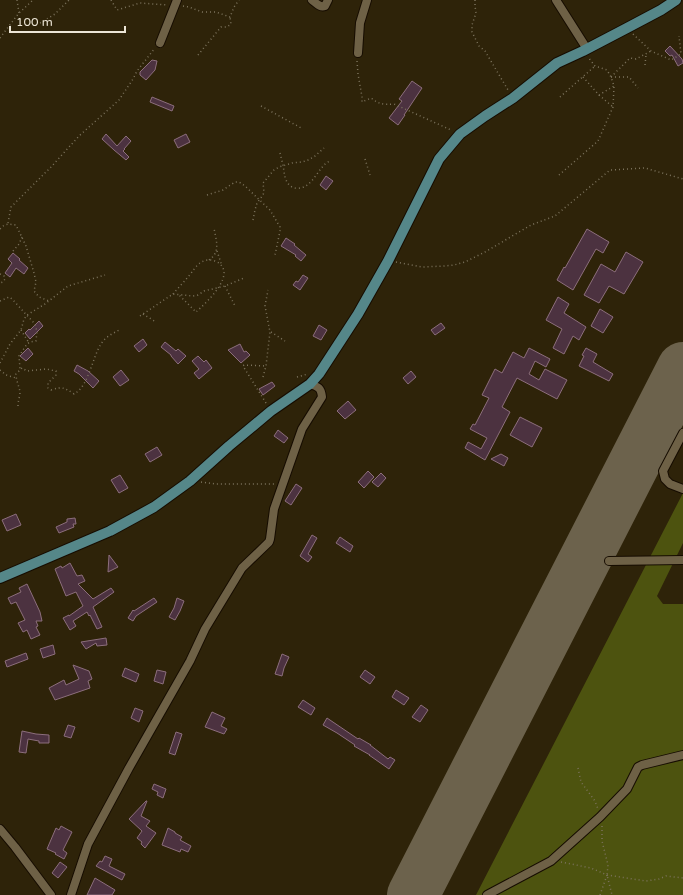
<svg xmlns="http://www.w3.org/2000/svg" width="683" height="895" font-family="'Varela Round',sans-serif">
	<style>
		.green { fill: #4d530f }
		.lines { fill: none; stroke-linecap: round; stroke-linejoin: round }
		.runway { stroke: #6c624c; stroke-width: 52 }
		.building { fill: #4c3240; stroke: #8c6e7c }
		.minor-casing { stroke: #160c00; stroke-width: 10 }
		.major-casing { stroke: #160c00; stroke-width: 12 }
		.path { stroke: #7c735d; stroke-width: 1.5; stroke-dasharray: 1 3; stroke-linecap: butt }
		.minor { stroke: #6e6146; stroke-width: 8 }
		.major { stroke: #558789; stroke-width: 10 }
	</style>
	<rect width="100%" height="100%" fill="#2e2309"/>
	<path class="green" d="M 683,493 L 683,543 L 657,596 L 663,604 L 683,604 L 683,895 L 476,895 Z"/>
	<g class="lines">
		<path class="runway" d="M 413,895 L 683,368"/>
	</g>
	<g class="building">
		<path d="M 670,46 L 682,59 L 683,63 L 678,66 L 672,55 L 670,56 L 665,51 Z"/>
		<path d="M 152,60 L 157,61 L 155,70 L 146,80 L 140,75 L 140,72 Z"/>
		<path d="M 412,81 L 422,88 L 404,115 L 405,115 L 398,125 L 389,118 L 402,101 L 399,99 Z"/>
		<path d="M 152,97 L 174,106 L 172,111 L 150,102 Z"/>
		<path d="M 106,134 L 117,146 L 126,136 L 131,141 L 124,149 L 125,149 L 123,151 L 129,157 L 126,160 L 114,150 L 102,139 Z"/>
		<path d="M 186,134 L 190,142 L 178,148 L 174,140 Z"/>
		<path d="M 326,176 L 333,181 L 326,190 L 320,185 Z"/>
		<path d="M 587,229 L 609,242 L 603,253 L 596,249 L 573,290 L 557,280 L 564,267 L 565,268 Z"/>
		<path d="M 286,238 L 295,244 L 294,245 L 306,255 L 301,261 L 295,256 L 296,255 L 281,246 Z"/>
		<path d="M 626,252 L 643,262 L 624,294 L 609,286 L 599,303 L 584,295 L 601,264 L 615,272 Z"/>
		<path d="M 13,253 L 20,259 L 19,260 L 28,268 L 24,274 L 16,268 L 10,277 L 5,273 L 12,263 L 8,259 Z"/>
		<path d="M 303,275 L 308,278 L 300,290 L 293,285 L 296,281 L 298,282 Z"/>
		<path d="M 558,297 L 569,304 L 564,313 L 586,327 L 579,340 L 573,336 L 564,354 L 553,348 L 562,329 L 546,320 Z"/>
		<path d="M 600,309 L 613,317 L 603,333 L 591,326 Z"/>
		<path d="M 39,321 L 43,326 L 30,339 L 25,333 L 29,329 L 30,330 Z"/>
		<path d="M 441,323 L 445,328 L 435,335 L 431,330 Z"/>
		<path d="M 319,325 L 327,330 L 321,340 L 313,336 Z"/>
		<path d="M 143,339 L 147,345 L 139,352 L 134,346 Z"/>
		<path d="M 165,342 L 176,351 L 178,349 L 186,356 L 178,364 L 171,356 L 171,355 L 161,347 Z"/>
		<path d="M 240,344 L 244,352 L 246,351 L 250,355 L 241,363 L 228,350 Z"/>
		<path d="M 28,348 L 33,354 L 26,361 L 20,356 Z"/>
		<path d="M 529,348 L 550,359 L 546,367 L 535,361 L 529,374 L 539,380 L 545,369 L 567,380 L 557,399 L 517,378 L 502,407 L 510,412 L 485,460 L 465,448 L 468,442 L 481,449 L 487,438 L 470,429 L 473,424 L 475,425 L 489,398 L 482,395 L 495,369 L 502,373 L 513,352 L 524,358 Z"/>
		<path d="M 586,348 L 597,354 L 593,362 L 613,374 L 609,381 L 579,366 L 584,356 L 582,355 Z"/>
		<path d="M 198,356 L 204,362 L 206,360 L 212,368 L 199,379 L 194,373 L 199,369 L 192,361 Z"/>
		<path d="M 77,365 L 88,371 L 99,381 L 93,388 L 79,374 L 74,371 Z"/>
		<path d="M 121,370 L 129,380 L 120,386 L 113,377 Z"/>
		<path d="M 411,371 L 416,377 L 408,384 L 403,378 Z"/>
		<path d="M 272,382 L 275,386 L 263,395 L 259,389 Z"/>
		<path d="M 348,401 L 356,410 L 345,419 L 337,411 Z"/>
		<path d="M 520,417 L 542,428 L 532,447 L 510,435 Z"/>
		<path d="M 278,430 L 288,438 L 284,443 L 274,436 Z"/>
		<path d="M 157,447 L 162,455 L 150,462 L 145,454 Z"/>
		<path d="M 501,454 L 508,458 L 504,466 L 491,459 Z"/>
		<path d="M 368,471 L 374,477 L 364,488 L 358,482 Z"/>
		<path d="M 381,473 L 386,478 L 378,487 L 372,482 Z"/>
		<path d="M 120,475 L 128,488 L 119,493 L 111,480 Z"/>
		<path d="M 296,484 L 302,488 L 291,505 L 285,501 Z"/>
		<path d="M 16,514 L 21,525 L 7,531 L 2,520 Z"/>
		<path d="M 75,518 L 76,524 L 73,524 L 74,527 L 59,533 L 56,527 L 67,522 L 67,519 Z"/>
		<path d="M 312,535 L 317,538 L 308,554 L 312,557 L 308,562 L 300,556 Z"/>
		<path d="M 340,537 L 353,546 L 350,552 L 336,543 Z"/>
		<path d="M 109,555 L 118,567 L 108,572 Z"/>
		<path d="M 70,563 L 77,576 L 82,575 L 85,581 L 78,584 L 93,599 L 111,588 L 114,592 L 93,607 L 102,627 L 97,629 L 90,615 L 89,616 L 87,612 L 73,621 L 76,626 L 70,630 L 63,618 L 69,615 L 69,616 L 83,606 L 76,592 L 66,596 L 55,569 L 61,566 L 62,568 Z"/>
		<path d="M 27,584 L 40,612 L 42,621 L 36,621 L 38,626 L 36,627 L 40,635 L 31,639 L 27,630 L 23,632 L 18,623 L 25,620 L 16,602 L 11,604 L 8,598 L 21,592 L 19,588 Z"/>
		<path d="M 154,598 L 157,602 L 136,616 L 133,621 L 128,618 L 133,610 L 134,611 Z"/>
		<path d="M 177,598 L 184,601 L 180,611 L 175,620 L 169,617 L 174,608 Z"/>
		<path d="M 106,638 L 107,645 L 97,646 L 96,643 L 86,649 L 81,642 Z"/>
		<path d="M 53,645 L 55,654 L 43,658 L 40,649 Z"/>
		<path d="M 26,653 L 28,659 L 7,667 L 5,661 Z"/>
		<path d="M 282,654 L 289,657 L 284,668 L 282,676 L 275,674 Z"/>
		<path d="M 73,665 L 89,671 L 92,679 L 88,681 L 90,688 L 55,700 L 49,688 L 64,680 L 66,685 L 79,679 Z"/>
		<path d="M 125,668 L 139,674 L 136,682 L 122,676 Z"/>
		<path d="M 157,670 L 166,672 L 163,684 L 154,681 Z"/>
		<path d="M 365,670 L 375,677 L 370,684 L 360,677 Z"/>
		<path d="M 396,690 L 409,698 L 404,705 L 392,697 Z"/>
		<path d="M 303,700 L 315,708 L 311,715 L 298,707 Z"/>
		<path d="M 421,705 L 428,710 L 420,722 L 412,717 Z"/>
		<path d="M 135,708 L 143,711 L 139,722 L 131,718 Z"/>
		<path d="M 212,712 L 225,718 L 221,726 L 227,729 L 224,734 L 205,727 Z"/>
		<path d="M 327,718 L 358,739 L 359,738 L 371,745 L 370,745 L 388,759 L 390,757 L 395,760 L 389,769 L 369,755 L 370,755 L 354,746 L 355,745 L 337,733 L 323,725 Z"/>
		<path d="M 68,725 L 75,727 L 71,738 L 64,736 Z"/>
		<path d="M 22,731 L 36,734 L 49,735 L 49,743 L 39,743 L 39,741 L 28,739 L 26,753 L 19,752 Z"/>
		<path d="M 176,732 L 182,734 L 175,755 L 169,753 Z"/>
		<path d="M 154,784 L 166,789 L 163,798 L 157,795 L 158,792 L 152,789 Z"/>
		<path d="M 146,801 L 147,801 L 141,816 L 150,821 L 146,826 L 156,833 L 145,848 L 141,844 L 142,842 L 137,838 L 142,831 L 129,819 Z"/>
		<path d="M 61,826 L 72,832 L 63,850 L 67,853 L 64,859 L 55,854 L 56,853 L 47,849 L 56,828 L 59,830 Z"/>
		<path d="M 168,828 L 175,832 L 175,833 L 182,837 L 180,840 L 191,846 L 188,852 L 181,849 L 180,852 L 162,845 Z"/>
		<path d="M 105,856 L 112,859 L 109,866 L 125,874 L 122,880 L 96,866 L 100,861 L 102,862 Z"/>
		<path d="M 60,862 L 67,867 L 58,878 L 52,873 Z"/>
		<path d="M 95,878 L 115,890 L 112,895 L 87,895 Z"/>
	</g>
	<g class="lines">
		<defs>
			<g id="minor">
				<path d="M 312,0 C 316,3 320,8 325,6 L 328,0"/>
				<path d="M 556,0 L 587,49"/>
				<path d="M 160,43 L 177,0"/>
				<path d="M 358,53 L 360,23 L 367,0"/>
				<path d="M 683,433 L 663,471 L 665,479 L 670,484 L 683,489"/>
				<path d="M 609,561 L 683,560"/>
				<path d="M 0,829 L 15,847 L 51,895"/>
				<path d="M 71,895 L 88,844 L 129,768 L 190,661 L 205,629 L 242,568 L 269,542 L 270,539 L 274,509 L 302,429 L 322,397 C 321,388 319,387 310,384"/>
				<path d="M 487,895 L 551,861 L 600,817 L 627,789 L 638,767 L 642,765 L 683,755"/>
			</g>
			<path id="major" d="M 0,578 L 110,531 L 154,507 L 190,481 L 229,446 L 271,411 L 310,384 L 319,374 L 358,314 L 388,261 L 439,159 L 444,153 L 460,134 L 485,116 L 513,98 L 557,63 L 583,51 L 627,28 L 661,10 L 676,0"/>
		</defs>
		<use href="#minor" class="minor-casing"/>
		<use href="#major" class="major-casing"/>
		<g class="path">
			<path d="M 17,0 L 19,13"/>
			<path d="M 111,0 L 117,10 L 140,3 L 167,5"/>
			<path d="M 475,0 L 475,6 L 476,13 L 472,25 L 472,32 L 479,46 L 485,51 L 508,90"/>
			<path d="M 183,6 L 189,7 L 202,12 L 216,12 L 230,17 L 234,7 L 239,0"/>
			<path d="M 40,23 L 55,14 L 69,0"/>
			<path d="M 633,34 L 651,51 L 671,60 L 681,54 L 679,36"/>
			<path d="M 0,38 L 9,26 L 19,13 L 33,0"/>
			<path d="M 198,55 L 221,27 L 227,27 L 231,24 L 230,17"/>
			<path d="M 357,61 L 358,74 L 362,97 L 362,102 L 371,98 C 379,104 383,105 394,104 L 451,130"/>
			<path d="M 645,65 L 646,55"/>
			<path d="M 583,77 L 599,95 L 614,86"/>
			<path d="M 611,77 L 630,58 L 636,59 L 651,51"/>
			<path d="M 611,77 L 629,77 L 638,88"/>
			<path d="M 599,95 L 613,107"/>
			<path d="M 560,97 L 595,66"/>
			<path d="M 261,106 L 303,129"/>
			<path d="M 280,153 C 281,157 282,161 283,165 C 284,170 284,175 286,180 C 288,184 290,187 295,188 C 313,191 318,165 330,161"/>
			<path d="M 365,159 L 370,175"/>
			<path d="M 559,175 L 598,141 L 613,107 L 614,86 L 611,77 L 607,70 L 595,66 L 588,57"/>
			<path d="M 207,195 L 223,190 L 235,182 L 239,182 L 245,186 L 270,210 L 280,227 L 280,231 L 275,255"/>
			<path d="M 253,220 L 255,210 L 257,203 L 263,195 L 264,192 L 263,183 L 274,170 L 279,167 L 292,163 L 302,162 L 308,160 L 315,156 L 324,148"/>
			<path d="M 8,223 L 11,207 L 51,167 L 79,136 L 119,100 L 133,79 L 137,71 L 155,48"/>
			<path d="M 0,229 C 5,223 9,224 16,225 L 26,246 L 34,273 L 36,282 L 34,291 L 39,297 L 49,301"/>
			<path d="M 13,251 L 19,244 L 22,237"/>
			<path d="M 217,251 L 222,266"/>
			<path d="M 209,260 C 221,252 216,240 214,228"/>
			<path d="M 396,262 L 422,267 L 444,266 L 454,265 L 465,262 L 485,252 L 531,225 L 555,216 L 610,170 L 645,168 L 683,179"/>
			<path d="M 0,274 L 4,276 L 5,279 L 3,282 L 0,283"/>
			<path d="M 225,286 L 235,306"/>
			<path d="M 173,294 C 179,287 186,280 192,272 C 194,269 197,265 200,263 C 204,260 210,259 215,261 C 240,272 206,303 196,312 L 178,294"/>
			<path d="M 0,301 L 9,297 L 12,299 L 34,323 L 37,331 L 36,341 L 30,342 L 27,344 L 19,356 L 20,369"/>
			<path d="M 143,314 L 156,322"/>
			<path d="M 140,316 L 173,294 L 193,296 L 198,295 L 204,291 L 225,286 L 244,278"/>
			<path d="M 21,330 L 29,343"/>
			<path d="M 271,332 L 285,341"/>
			<path d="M 0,363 L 10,344 L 21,330 L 24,319 L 27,315 L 45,304 L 68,286 L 105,275"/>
			<path d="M 0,370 L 6,375 L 16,378"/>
			<path d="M 263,377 L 266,366 L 270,332 L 265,306 L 268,290"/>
			<path d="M 297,377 L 308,374"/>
			<path d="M 266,403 L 243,366 L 244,365 L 266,366"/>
			<path d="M 18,406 C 18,401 20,396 20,392 C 19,386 16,380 16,374 L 22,368 L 27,371 L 46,369 L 56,371 L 56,375 L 48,383 L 48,388 L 51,390 C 62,386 65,388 74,394 C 89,386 92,358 101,344 C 106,336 114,333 121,329"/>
			<path d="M 201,482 L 216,484 L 275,484"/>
			<path d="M 578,768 L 581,782 L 595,801 L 598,809"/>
			<path d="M 602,826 L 602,841 L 608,865 L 607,875 L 612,895"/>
			<path d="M 561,862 L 591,868 L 607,875 L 646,881 L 659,879 L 666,876 L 683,878"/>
			<path d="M 600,895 L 607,875"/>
		</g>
		<use href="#minor" class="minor"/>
		<use href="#major" class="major"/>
	</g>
	<path d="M10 26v6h115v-6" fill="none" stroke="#ece5d6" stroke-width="2"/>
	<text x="16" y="26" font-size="12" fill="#ece5d6" stroke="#2e2309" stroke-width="3" paint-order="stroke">100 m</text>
</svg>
